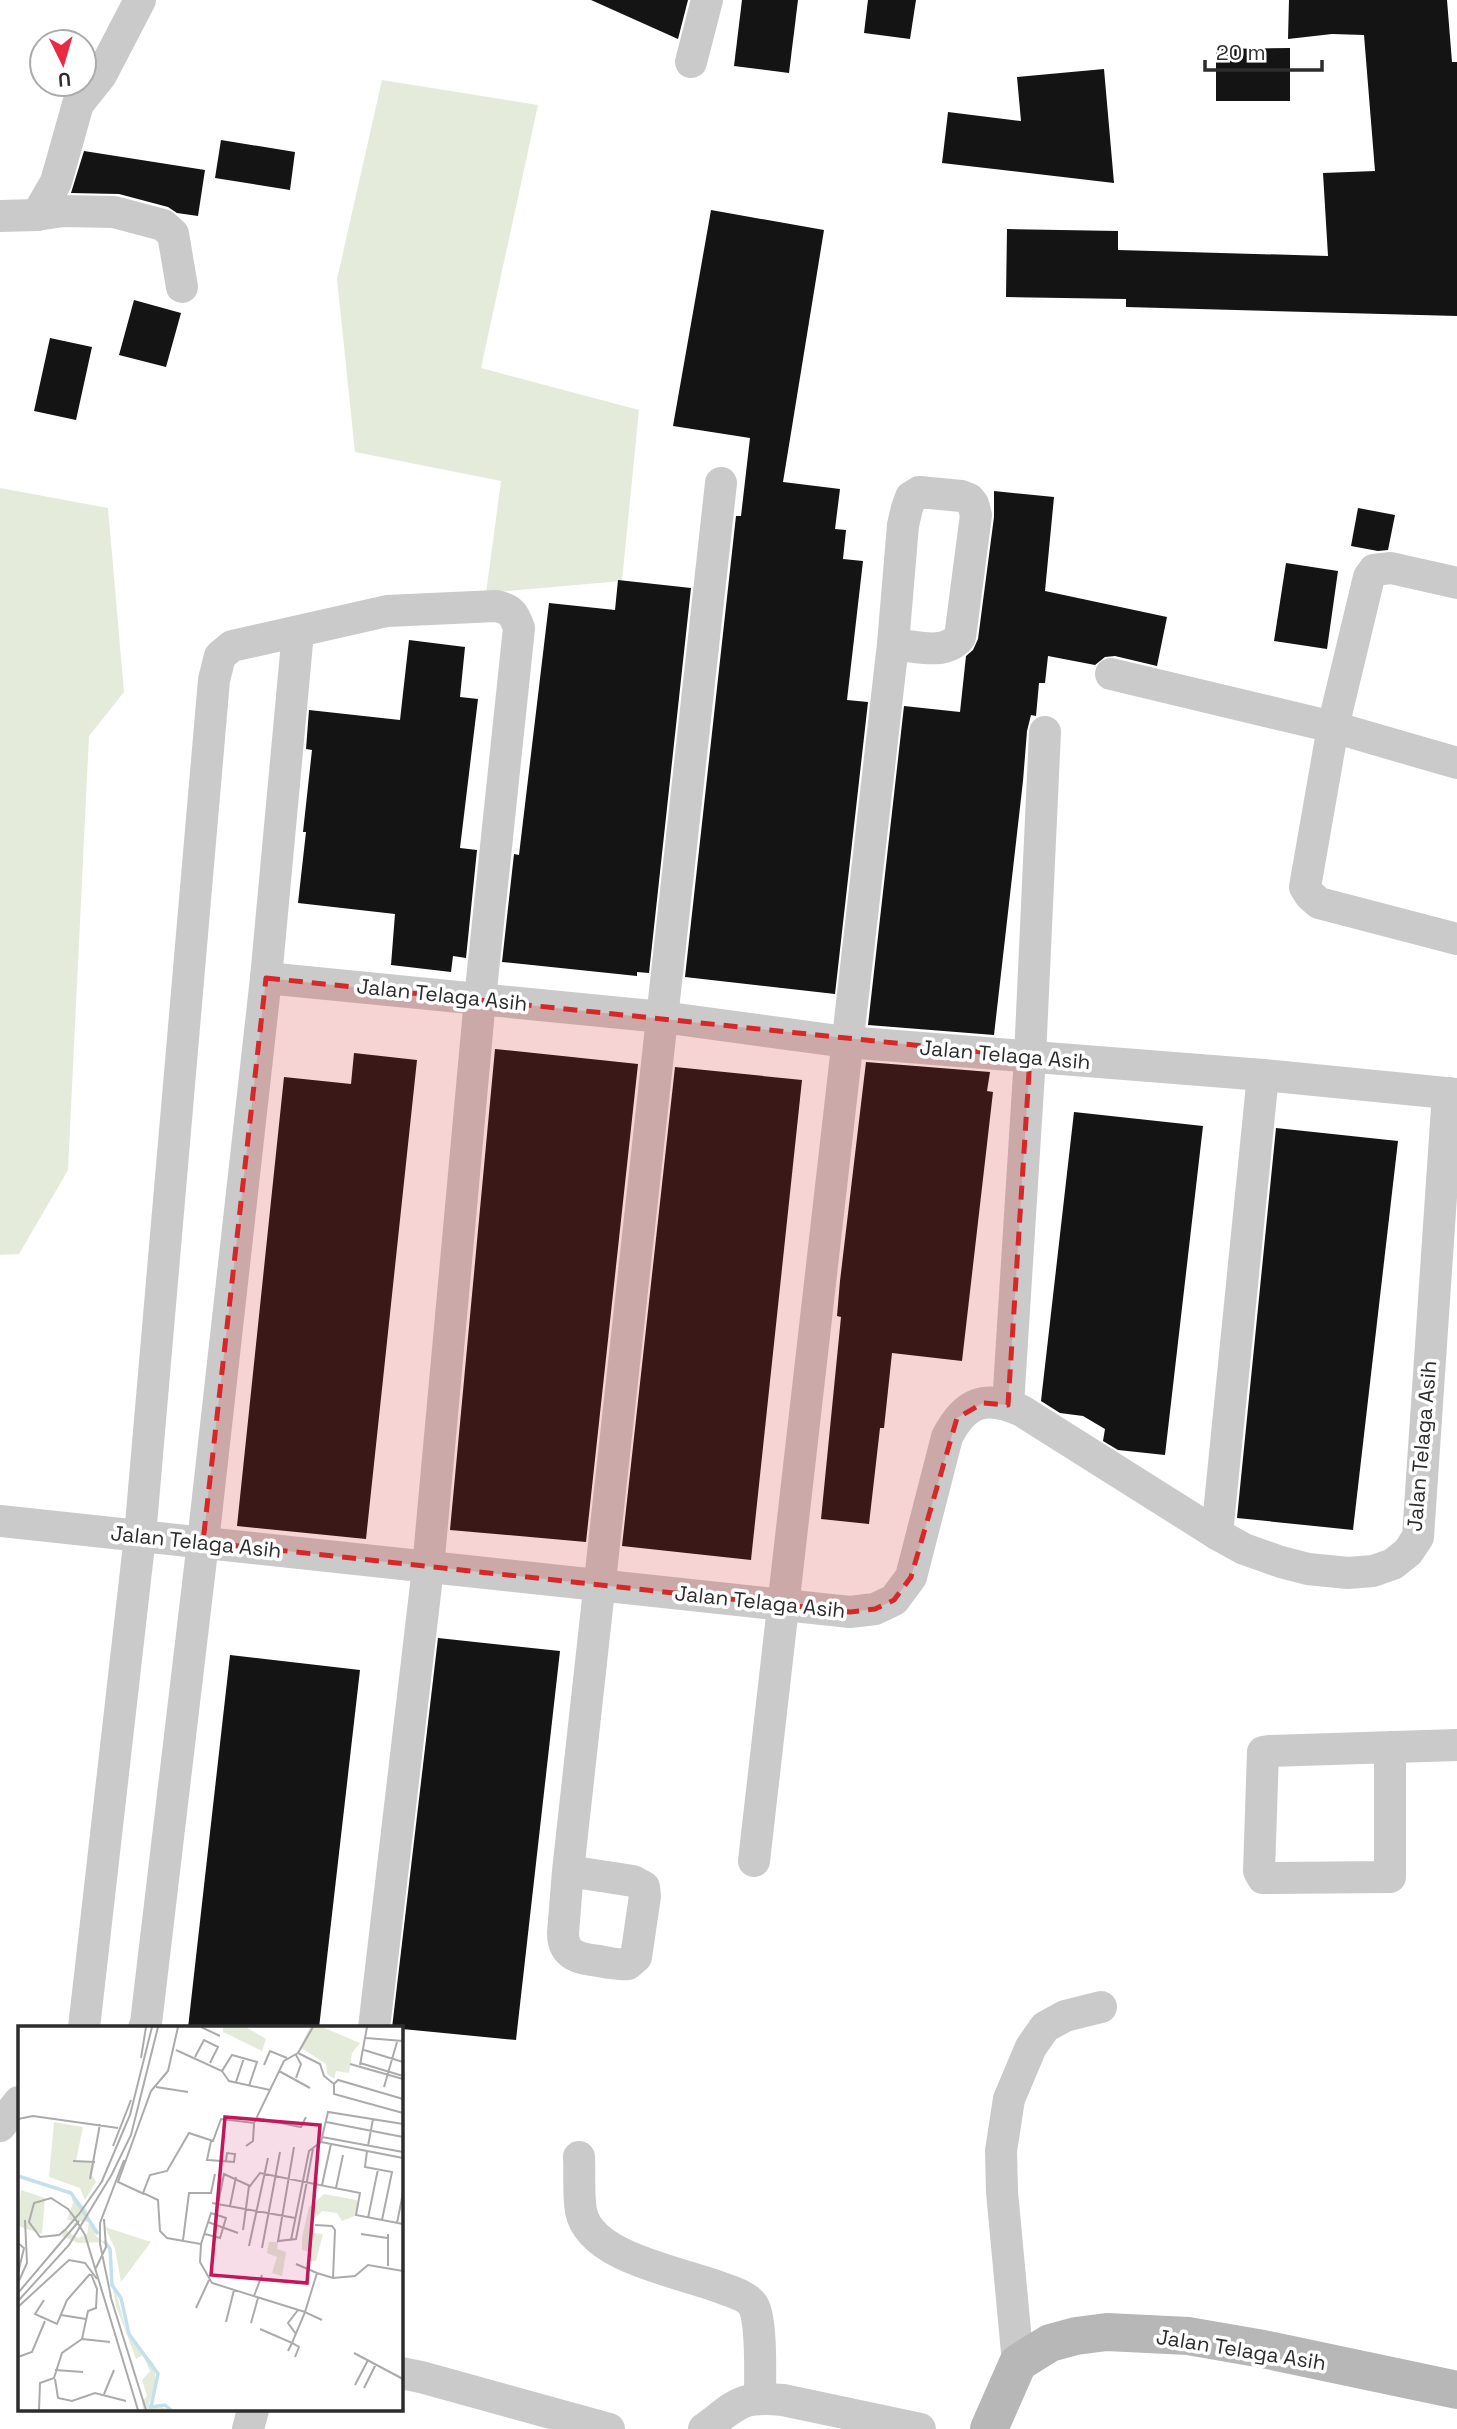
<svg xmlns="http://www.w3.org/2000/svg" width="1457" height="2429" font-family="'Space Grotesk',sans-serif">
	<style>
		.green { fill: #e5ebda }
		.building { fill: #141414 }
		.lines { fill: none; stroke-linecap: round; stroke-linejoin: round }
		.street { stroke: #cacaca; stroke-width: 32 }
		.secondary { stroke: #b7b7b7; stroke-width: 38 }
		.marked { fill: #d62828; fill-opacity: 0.2; stroke: #d62828; stroke-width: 5; stroke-dasharray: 14 9; stroke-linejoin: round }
		.labels { text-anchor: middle; stroke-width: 7; stroke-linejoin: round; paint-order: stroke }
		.street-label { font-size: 21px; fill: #2d2d2d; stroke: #fff }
		.inset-river { fill: none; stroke: #c5e0ec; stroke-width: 3.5 }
		.inset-road { fill: none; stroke: #ababab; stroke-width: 2 }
		.view { fill: #c2185b; fill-opacity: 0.15; stroke: #c2185b; stroke-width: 3.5 }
		.inset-edge { fill: none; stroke: #2d2d2d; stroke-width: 3.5 }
	</style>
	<rect width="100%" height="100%" fill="#fff"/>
	<g class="green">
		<path d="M 382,80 L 538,105 L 481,368 L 639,410 L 622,581 L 486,593 L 501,481 L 355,452 L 337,279 Z"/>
		<path d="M 0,488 L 108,508 L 124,692 L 89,736 L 68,1170 L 19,1254 L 0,1255 Z"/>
	</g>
	<g class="building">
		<path d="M 591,0 L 688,0 L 678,39 Z"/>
		<path d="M 742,0 L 798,0 L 789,73 L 734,66 Z"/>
		<path d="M 868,0 L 916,0 L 910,39 L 864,33 Z"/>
		<path d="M 1289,0 L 1447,0 L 1452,62 L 1457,62 L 1457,316 L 1126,307 L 1126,299 L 1006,297 L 1007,229 L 1118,231 L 1118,250 L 1328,256 L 1323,173 L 1375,171 L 1364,35 L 1332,34 L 1288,39 Z"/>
		<path d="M 1290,48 L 1290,101 L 1216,101 L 1216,49 Z"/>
		<path d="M 1104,69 L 1114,183 L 942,163 L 948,112 L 1021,121 L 1017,77 Z"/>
		<path d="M 221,140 L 295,152 L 290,190 L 215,178 Z"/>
		<path d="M 84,151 L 205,170 L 198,216 L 177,213 L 168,207 L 119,194 L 71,193 Z"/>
		<path d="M 711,210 L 824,230 L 783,482 L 840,489 L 835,529 L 846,530 L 843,559 L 863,561 L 847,700 L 868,702 L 835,994 L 685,977 L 736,516 L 741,516 L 750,438 L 673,426 Z"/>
		<path d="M 134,300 L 181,313 L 166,367 L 119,355 Z"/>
		<path d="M 50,338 L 92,347 L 76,420 L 34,411 Z"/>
		<path d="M 994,491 L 1054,497 L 1045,591 L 1167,617 L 1157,666 L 1115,656 L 1105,657 L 1095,665 L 1048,656 L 1045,683 L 1039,683 L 1036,716 L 1031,715 L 1027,731 L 1023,781 L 994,1035 L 868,1025 L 904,706 L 960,712 L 966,656 L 973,650 L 978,639 L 994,517 Z"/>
		<path d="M 1358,508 L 1395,515 L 1388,550 L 1378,551 L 1351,546 Z"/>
		<path d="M 1286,563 L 1338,571 L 1327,649 L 1274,641 Z"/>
		<path d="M 618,580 L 691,588 L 649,973 L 637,972 L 637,976 L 502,962 L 514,854 L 519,855 L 549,603 L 615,610 Z"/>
		<path d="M 409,640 L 465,647 L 460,697 L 478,699 L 460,848 L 477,850 L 466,958 L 453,956 L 451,972 L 391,965 L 395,914 L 298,903 L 306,832 L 303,832 L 312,750 L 306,749 L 309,710 L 400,720 Z"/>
		<path d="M 495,1049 L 638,1064 L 586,1542 L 450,1530 Z"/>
		<path d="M 354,1053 L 417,1060 L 366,1539 L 237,1526 L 284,1077 L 351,1084 Z"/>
		<path d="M 866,1062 L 990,1072 L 987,1091 L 993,1092 L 962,1361 L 892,1353 L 884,1428 L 880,1428 L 869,1524 L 821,1519 L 841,1317 L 837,1316 L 840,1281 Z"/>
		<path d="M 675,1067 L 802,1080 L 751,1560 L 622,1546 Z"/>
		<path d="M 1074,1112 L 1203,1126 L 1165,1455 L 1118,1450 L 1103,1441 L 1105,1429 L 1083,1416 L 1060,1413 L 1041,1401 Z"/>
		<path d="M 1276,1128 L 1398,1141 L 1353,1530 L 1237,1518 Z"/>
		<path d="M 438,1638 L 560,1651 L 516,2040 L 392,2028 Z"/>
		<path d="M 230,1655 L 360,1670 L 319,2028 L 188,2028 Z"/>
	</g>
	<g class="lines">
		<g class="street">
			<path d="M 691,62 L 707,0"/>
			<path d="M 37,215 L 56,182 L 78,104 L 101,75 L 140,0"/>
			<path d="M 0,216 L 37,215 L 63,211 L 114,212 L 163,225 L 173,234 L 182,287"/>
			<path d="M 1457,583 L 1391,568 L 1374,570 L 1369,577 L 1333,727 L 1305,887 L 1310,895 L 1319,903 L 1457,939"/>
			<path d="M 1111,674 L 1333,727 L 1457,763"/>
			<path d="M 266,978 L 662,1017 L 846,1042 L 1263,1075 L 1457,1094"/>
			<path d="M 1008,1405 L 1030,1057 L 1045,732"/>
			<path d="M 0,1521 L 850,1612 L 875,1609 L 894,1600 L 911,1577 L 947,1437 C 965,1402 985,1394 1022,1411 L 1217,1534 L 1244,1549 L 1281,1562 L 1308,1569 L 1348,1573 L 1373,1571 L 1393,1564 L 1408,1552 L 1418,1537 L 1448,1093"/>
			<path d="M 1217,1534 L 1263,1075"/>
			<path d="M 1390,1747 L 1390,1877 L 1263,1878 L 1259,1871 L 1263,1752 L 1269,1751 L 1457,1745"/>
			<path d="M 754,1861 L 893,644 L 903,525 L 907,508 L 911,497 L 919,492 L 961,496 L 969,499 L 973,504 L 976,515 L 960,637 C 945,656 915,646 893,644"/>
			<path d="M 568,1871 L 633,1881 L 644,1887 L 645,1896 L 636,1957 L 628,1964 C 618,1965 609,1963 599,1961 C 580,1959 563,1956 563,1933 L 568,1871 L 721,483"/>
			<path d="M 84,2028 L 140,1536 L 214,680 L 220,656 L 232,646 L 387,611 L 496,606 C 511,609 514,614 519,628 L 480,999 L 428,1568 L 374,2028"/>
			<path d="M 144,2028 L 146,2023 L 203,1542 L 266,978 L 298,632"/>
			<path d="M 0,2126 L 19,2102"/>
			<path d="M 579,2157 C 580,2174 578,2194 581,2211 C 590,2260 688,2273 727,2290 C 736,2293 750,2298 754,2307 C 762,2325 760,2376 760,2398"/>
			<path d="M 1018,2363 L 1002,2192 L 1001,2151 L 1009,2099 L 1031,2047 L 1045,2027 L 1065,2016 L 1101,2007"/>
			<path d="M 401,2373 L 421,2377 L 609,2429"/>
			<path d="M 248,2429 L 253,2410"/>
			<path d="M 704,2429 C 738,2404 739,2396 783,2400 L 920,2429"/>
		</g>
		<path class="secondary" d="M 989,2429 L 1018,2363 L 1050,2343 L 1076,2336 L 1107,2332 L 1188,2336 L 1263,2349 L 1457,2390"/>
	</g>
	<path class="marked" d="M 266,978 L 1030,1057 L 1008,1405 L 983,1403 L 957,1418 L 911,1577 L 894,1600 L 875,1609 L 850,1612 L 203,1542 Z"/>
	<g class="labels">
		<g class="street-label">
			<text transform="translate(442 995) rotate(6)" y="7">Jalan Telaga Asih</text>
			<text transform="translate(1005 1055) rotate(5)" y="7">Jalan Telaga Asih</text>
			<text transform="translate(1422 1446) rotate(-85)" y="7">Jalan Telaga Asih</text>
			<text transform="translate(196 1542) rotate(6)" y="7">Jalan Telaga Asih</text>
			<text transform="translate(760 1602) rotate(6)" y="7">Jalan Telaga Asih</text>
			<text transform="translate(1241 2350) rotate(9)" y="7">Jalan Telaga Asih</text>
		</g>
	</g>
	<g transform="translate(18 2026)">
		<rect width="385" height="385" fill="#fff"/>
		<path d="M 205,1 L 228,1 L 248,13 L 244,25 L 205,6 ZM 292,1 L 304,1 L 342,17 L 334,27 L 331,47 L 318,45 L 316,53 L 309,48 L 308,38 L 282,21 ZM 36,96 L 65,101 L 58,135 L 77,136 L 74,149 L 78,156 L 67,174 L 62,162 L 31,151 ZM 3,164 L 27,172 L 24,208 L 0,200 ZM 52,165 L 68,183 L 78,210 L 86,216 L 60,217 L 44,210 L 46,203 L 60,212 L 69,208 L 71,196 L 49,194 L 55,177 ZM 306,168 L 339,174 L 339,189 L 324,195 L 319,187 L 304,185 L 295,194 L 295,207 L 305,208 L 298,235 L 291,235 L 292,226 L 284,224 L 284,212 L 291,181 ZM 87,201 L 133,216 L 103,256 L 97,223 ZM 251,216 L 260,216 L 259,223 L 268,226 L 264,250 L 254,247 L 259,231 L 249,227 ZM 92,244 L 109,307 L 136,338 L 138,357 L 131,378 L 154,384 L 125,384 L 124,376 L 129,370 L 124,354 L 132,345 L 125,329 L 118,333 L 98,280 Z" fill="#e5ebda"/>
		<path class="inset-river" d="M 0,150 L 53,167 L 80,208M 86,215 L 92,223 L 94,259 L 103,272 L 111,308 L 140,348 L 133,381 L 147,379 L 153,384"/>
		<path class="inset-road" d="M 183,1 L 202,10M 348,12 L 385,15M 158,24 L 204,45 L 211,55 L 252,64M 346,24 L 385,36M 280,27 L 266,35 L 236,97 L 203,93 L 195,115 L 171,107 L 149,145 L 132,149 L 125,167 L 140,174 L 142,205 L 149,212 L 183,218 L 182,236 L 194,257 L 287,286 L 299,247 L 315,252 L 337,250 L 350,239 L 385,245M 280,27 L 302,38 L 306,50 L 316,58M 280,27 L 295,1M 278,29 L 283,38 L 278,52M 177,31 L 186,14 L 200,21 L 192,37M 123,32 L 128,1M 342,37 L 385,50M 332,38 L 385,53M 246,39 L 252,25 L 269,32M 342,39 L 349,1M 204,45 L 214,29 L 239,36 L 231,60M 261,45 L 292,62M 218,56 L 226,32M 316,58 L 316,68 L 385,87M 316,58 L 320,54 L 385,73M 138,61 L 170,66M 366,61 L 379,16M 238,92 L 283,101 L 288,91M 0,93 L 15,90 L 100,102M 308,96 L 385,111M 304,111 L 385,126M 193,115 L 189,134 L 190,134 L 216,136 L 217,128 L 209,127 L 208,135M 303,116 L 385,132M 95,120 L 113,74M 228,120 L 235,115 L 236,98M 350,120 L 355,93M 276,121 L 260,215 L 278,213 L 295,123M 349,125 L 347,141 L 374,146 L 364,194M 55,135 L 77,136M 72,153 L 82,98M 85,154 L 61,188 L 48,203 L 41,209 L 22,211 L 11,196 L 16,177 L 33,172 L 50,183 L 56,191 L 67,209 L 120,384M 84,155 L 112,89 L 134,1M 304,159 L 313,118M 318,162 L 325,129M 126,168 L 100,156 L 133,65 L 150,45 L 160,1M 194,177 L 277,192M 200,178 L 206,148 L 232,160 L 242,147 L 342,167 L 338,189 L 385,198M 212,180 L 218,151M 350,192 L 360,143M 190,196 L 220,207M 379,197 L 385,167M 297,199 L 314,200 L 317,204 L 315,252M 225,204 L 231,160M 343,208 L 369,212M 370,208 L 370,240M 165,214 L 171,167 L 193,167 L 197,148M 273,214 L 291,125 L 303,116 L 310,86 L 385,98M 0,217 L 6,222 L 0,247M 183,218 L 193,187 L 208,192 L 202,212 L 187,208M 231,220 L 250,132M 244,222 L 262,126M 278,238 L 299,247M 78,242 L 88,221 L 86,193M 0,257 L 9,237 L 7,194M 0,267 L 61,195M 92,269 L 128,384M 236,270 L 244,249M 93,271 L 82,218 L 82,197 L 106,134M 26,274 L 17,288 L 39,298 L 49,274 L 72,248M 0,275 L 51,219 L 94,148 L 113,109 L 140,1M 0,281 L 51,234 L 67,237 L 79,253M 178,282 L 191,254M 43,289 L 68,293M 208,296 L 216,264M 233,297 L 240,272M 242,303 L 274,317 L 287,286 L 304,294M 278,308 L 270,297 L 280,284M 64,313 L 92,316M 270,325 L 274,317 L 281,321 L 277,331M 336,327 L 385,353M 0,331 L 14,326 L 27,295M 37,344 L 65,346M 37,353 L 40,372 L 54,375 L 77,367 L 108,375M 337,359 L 350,334M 346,362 L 358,338M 86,368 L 96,344M 21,384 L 22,357 L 36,352 L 44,327 L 64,313 L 70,285 L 78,282 L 79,263 L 73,248"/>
		<path class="view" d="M 207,91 L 302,99 L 289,257 L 193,249 Z"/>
		<rect width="385" height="385" class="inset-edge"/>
	</g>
	<g transform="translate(63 63) rotate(175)"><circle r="33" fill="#ffffff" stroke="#ababab" stroke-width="2"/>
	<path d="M0-5L12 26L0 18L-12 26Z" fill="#ea2945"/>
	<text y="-10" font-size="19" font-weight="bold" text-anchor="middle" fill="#2d2d2d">U</text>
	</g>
	<path d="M1205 60v10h117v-10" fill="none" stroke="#2d2d2d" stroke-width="3.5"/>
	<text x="1216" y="60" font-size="21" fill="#2d2d2d" stroke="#ffffff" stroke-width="5" paint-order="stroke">20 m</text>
</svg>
